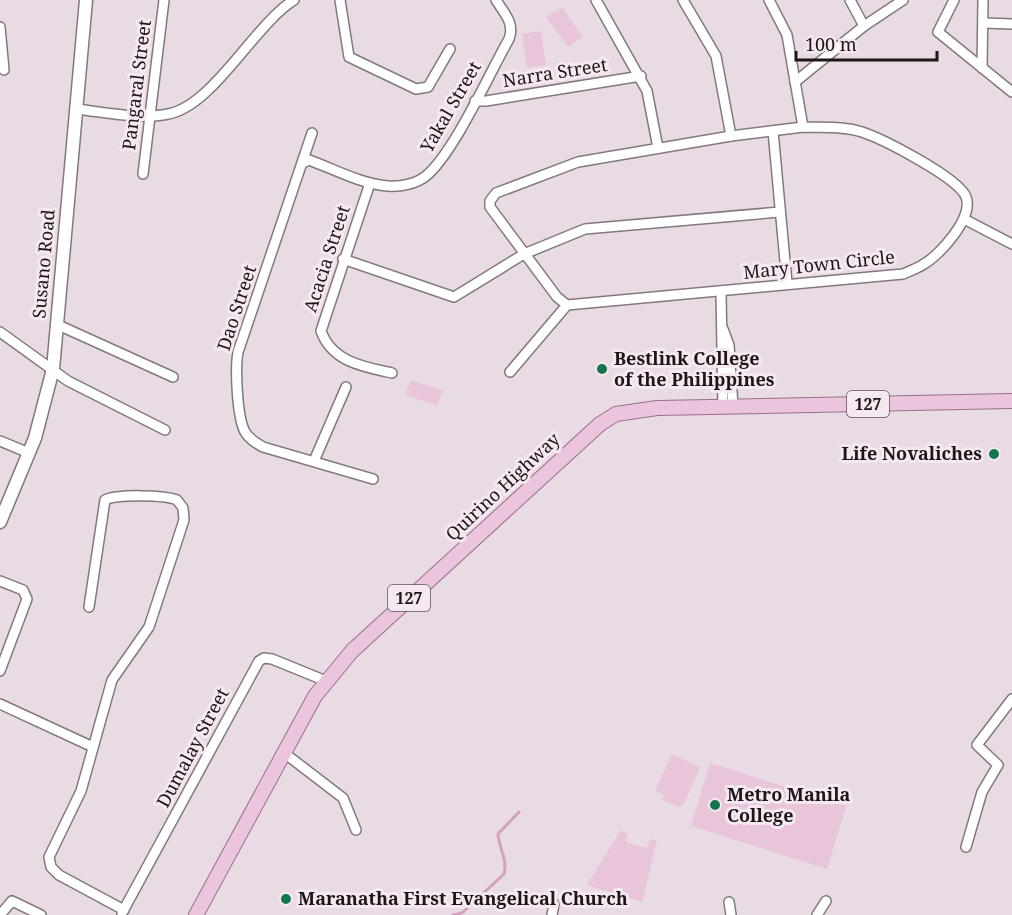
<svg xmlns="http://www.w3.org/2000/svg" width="1012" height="915" font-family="'Noto Serif',serif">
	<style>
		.green { fill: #e8c5db }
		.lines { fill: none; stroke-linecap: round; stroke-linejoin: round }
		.stream { stroke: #d3a1c1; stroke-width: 3 }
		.street-casing { stroke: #847880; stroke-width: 12 }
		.secondary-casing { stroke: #847880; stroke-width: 15 }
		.primary-casing { stroke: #996f8b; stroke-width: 16 }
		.street { stroke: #fff; stroke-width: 9 }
		.secondary { stroke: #fff; stroke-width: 12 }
		.primary { stroke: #ebc5de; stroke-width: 14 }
		.poi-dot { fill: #12764e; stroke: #f6e8f1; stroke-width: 2 }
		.labels { text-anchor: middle; stroke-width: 6; stroke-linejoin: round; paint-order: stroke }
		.shield { fill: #f6e8f1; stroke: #5d555a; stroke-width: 1.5 }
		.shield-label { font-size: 16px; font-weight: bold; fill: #1b1619 }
		.street-label { font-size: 18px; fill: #1b1619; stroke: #f6e8f1 }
		.poi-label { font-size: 18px; font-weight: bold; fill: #1b1619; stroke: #f6e8f1; text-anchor: start }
	</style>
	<rect width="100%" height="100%" fill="#e9dbe3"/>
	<g class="green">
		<path d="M 562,7 L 583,37 L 568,47 L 546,17 Z"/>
		<path d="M 541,31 L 546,65 L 527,68 L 522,34 Z"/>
		<path d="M 411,380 L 443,391 L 437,406 L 405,395 Z"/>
		<path d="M 672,754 L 700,767 L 684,804 L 679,807 L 662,800 L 664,795 L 655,791 Z"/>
		<path d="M 710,763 L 846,806 L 827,869 L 691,826 Z"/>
		<path d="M 620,831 L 628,833 L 626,842 L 647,848 L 650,839 L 657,841 L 642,902 L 587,885 Z"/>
	</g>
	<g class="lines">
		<path class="stream" d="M 453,915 L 462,913 L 504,874 C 508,861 499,848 498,834 L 519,812"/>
		<defs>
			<g id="street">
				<path d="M 340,0 L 349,57 L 416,89 L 428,87 L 450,49"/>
				<path d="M 596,0 L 647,91 L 658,148"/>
				<path d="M 683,0 L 716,56 L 731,136"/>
				<path d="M 769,0 L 787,35 L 803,127"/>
				<path d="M 850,0 L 864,26"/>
				<path d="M 954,0 L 938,32 L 1012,92"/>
				<path d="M 983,23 L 1012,24"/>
				<path d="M 0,27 L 4,70"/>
				<path d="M 982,68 L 983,0"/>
				<path d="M 795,82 L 864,26 L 903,0"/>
				<path d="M 475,101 L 486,101 L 641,76"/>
				<path d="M 75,109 C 105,112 139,120 168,114 C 213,106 254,25 294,0"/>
				<path d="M 803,127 C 823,128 843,126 862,132 C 883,139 959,178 966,197 C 974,217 940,255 924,264 C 918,268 910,271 903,274 L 567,305 L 557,297 L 490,207 L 490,201 L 496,193 L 578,162 L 731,136 Z"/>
				<path d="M 773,131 L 787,283"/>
				<path d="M 312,133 L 238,352 C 235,369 237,417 245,432 C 249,439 256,443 263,447 L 373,479"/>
				<path d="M 303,163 L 309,160 C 334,169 361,184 388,186 C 400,187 416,184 426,176 C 454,153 490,72 509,39 C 515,23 504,13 496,0"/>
				<path d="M 143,174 L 164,0"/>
				<path d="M 370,183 L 321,331 C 332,362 364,367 392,373"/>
				<path d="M 964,219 L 1012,244"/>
				<path d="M 343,259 L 454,297 L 524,254 L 585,229 L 780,212"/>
				<path d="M 721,292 L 723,407"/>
				<path d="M 56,324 L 173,377"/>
				<path d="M 723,329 L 729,345 L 733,407"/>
				<path d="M 0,332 L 68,381 L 165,430"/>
				<path d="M 510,372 L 567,305"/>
				<path d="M 0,441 L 29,453"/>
				<path d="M 314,461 L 346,387"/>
				<path d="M 0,581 L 23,590 L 27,599 L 0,671"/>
				<path d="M 89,607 L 105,500 C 117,494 165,495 177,500 L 183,508 L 184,520 L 149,627 L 112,680 L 81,791 L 49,857 L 51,867 L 59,875 L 124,910"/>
				<path d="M 0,704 L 93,747"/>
				<path d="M 283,752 L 343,798 L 356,830"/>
				<path d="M 966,847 L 982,792 L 998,765 L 977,745 L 1012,699"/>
				<path d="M 729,902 L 731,915"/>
				<path d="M 122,913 L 259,661 L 264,658 L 272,659 L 326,681"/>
				<path d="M 0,915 L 12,901 L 41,915"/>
				<path d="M 552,915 L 554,904"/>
				<path d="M 817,915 L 826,901"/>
			</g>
			<path id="secondary" d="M 0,522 L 35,438 L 53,369 L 86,0"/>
			<path id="primary" d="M 196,915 L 315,696 L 352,651 L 600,424 L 616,414 L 657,408 L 1012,401"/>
		</defs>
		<use href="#street" class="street-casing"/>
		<use href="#secondary" class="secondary-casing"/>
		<use href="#primary" class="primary-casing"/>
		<use href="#street" class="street"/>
		<use href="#secondary" class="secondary"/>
		<use href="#primary" class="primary"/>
	</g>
	<g class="poi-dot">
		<circle cx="602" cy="369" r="6"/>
		<circle cx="994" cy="454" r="6"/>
		<circle cx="715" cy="805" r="6"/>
		<circle cx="286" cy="899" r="6"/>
	</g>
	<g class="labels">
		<g class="shield">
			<rect x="847" y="391" width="42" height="26" rx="4.5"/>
			<rect x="388" y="585" width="42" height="26" rx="4.5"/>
		</g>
		<g class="shield-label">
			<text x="868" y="410">127</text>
			<text x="409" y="604">127</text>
		</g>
		<g class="street-label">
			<text transform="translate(555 73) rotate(-9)" y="6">Narra Street</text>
			<text transform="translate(137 85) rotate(-83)" y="6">Pangaral Street</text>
			<text transform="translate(451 107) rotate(-60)" y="6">Yakal Street</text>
			<text transform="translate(327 259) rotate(-72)" y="6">Acacia Street</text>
			<text transform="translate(44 264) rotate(-85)" y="6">Susano Road</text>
			<text transform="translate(819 265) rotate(-6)" y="6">Mary Town Circle</text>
			<text transform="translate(237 308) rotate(-72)" y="6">Dao Street</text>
			<text transform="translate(503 487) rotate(-43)" y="6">Quirino Highway</text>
			<text transform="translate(193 748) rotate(-62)" y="6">Dumalay Street</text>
		</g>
		<g class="poi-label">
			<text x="614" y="365">Bestlink College<tspan x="614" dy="21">of the Philippines</tspan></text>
			<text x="982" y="460" text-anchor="end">Life Novaliches</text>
			<text x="727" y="801">Metro Manila<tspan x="727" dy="21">College</tspan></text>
			<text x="298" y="905">Maranatha First Evangelical Church</text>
		</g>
	</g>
	<path d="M796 51v9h141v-9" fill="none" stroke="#1b1619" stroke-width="3"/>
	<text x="805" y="51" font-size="18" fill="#1b1619" stroke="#f6e8f1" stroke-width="4.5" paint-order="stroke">100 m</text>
</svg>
